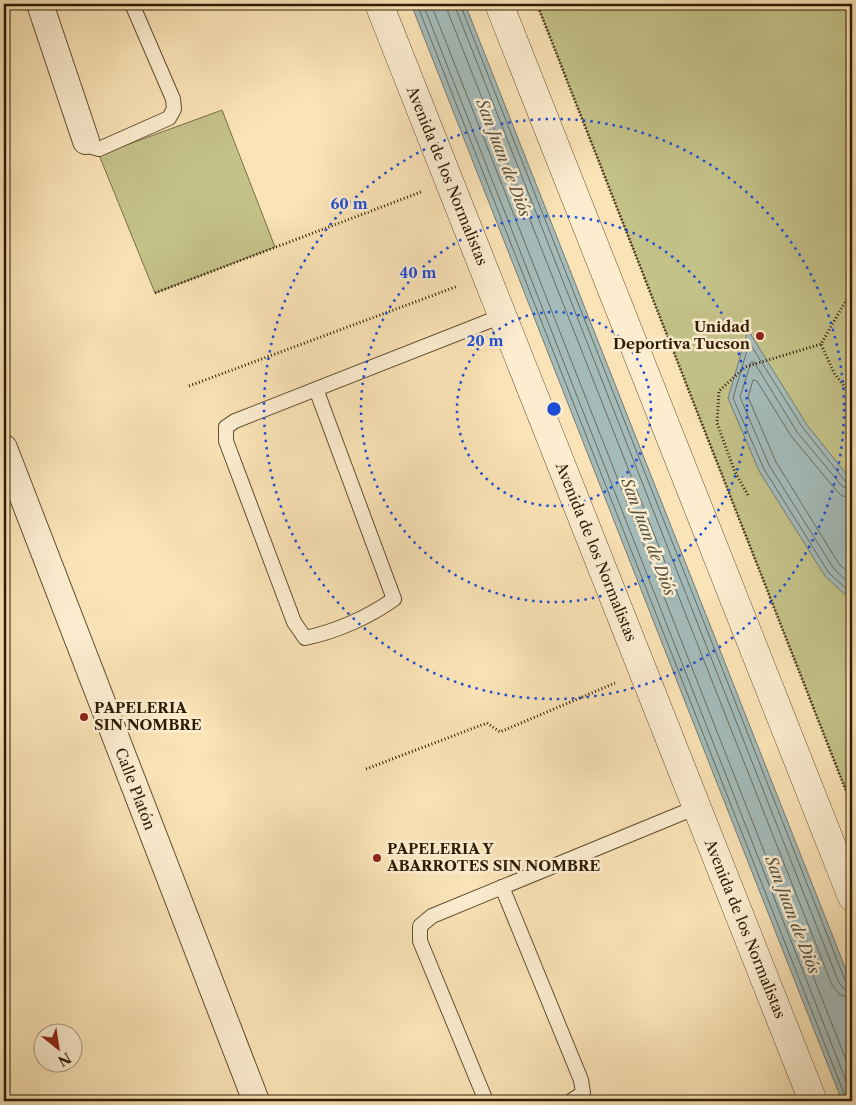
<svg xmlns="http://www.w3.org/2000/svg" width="856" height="1105" font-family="'Libre Caslon Text',serif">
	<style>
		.green { fill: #c4c289; stroke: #796f46 }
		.water { fill: #a4bbba; stroke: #757b71 }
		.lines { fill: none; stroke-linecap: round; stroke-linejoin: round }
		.shore { stroke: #696c5e; stroke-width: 1 }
		.service-casing { stroke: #614e30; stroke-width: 16 }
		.minor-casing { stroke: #614e30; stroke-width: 28 }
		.tertiary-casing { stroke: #614e30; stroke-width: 29 }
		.path { stroke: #2e1c03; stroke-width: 3; stroke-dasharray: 1 2.5; stroke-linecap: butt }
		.service { stroke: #fcedd0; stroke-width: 14 }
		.minor { stroke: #fcedd0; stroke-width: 26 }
		.tertiary { stroke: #fcedd0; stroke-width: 28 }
		.ring { fill: none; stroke: #1d4ed8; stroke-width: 2.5; stroke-dasharray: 2.5 5 }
		.poi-dot { fill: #8f2418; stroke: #fcedd0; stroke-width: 2 }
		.labels { text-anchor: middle; stroke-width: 5; stroke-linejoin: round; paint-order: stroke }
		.street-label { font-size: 15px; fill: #2e1c03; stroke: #fcedd0 }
		.poi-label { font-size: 15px; font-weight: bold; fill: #2e1c03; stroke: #fcedd0; text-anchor: start }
		.water-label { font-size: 16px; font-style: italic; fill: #575443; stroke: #fcedd0 }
		.centre { fill: #1d4ed8; stroke: #fcedd0; stroke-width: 2.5 }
		.ring-label { font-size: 15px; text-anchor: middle; font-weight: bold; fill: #1d4ed8; stroke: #fcedd0; stroke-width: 5; stroke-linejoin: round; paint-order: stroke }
	</style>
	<rect width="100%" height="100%" fill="#fae3b6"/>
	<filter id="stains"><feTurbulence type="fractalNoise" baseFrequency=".004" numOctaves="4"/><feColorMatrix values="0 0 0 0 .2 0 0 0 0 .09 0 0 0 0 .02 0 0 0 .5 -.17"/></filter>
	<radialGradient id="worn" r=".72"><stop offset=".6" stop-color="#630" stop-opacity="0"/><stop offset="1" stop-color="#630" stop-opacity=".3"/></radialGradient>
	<g class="green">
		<path d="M 537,4 L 852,4 L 852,806 Z"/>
		<path d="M 222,110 L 275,247 L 155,293 L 99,155 Z"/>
	</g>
	<g class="water">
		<path d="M 411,4 L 465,4 L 852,985 L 852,1101 L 842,1101 Z"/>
		<path d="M 748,330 L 807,425 L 852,481 L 852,601 L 825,576 L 759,471 L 728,398 Z"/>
	</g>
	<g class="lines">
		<g class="shore">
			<path d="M 417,4 L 847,1101"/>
			<path d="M 423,4 L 852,1096"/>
			<path d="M 431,4 L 852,1075"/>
			<path d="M 446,4 L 448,12 L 832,985 L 840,995 L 852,998"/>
			<path d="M 454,4 L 839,983 L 844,989 L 852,990"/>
			<path d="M 460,4 L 845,980 L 852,984"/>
			<path d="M 852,484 L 846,482 L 803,428 L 752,347 L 748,347 L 733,398 L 764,469 L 829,573 L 852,594"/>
			<path d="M 852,490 L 842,486 L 797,432 L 754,362 L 751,362 L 740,397 L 769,465 L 834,569 L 852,586"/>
			<path d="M 852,497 L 842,496 L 836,490 L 791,436 L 757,381 L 753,380 L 748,397 L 776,462 L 839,564 L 852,576"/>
		</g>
		<defs>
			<g id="service">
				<path d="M 86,141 L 92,147 L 99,149 L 169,118 L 174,109 L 173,99 L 132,4"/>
				<path d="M 316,389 L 394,599 C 369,617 335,632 305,638 L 294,622 L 226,441 L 226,427 L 235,421 L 502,316"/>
				<path d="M 502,887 L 581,1080 L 583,1093 L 571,1101"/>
				<path d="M 486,1101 L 420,941 L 420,926 L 432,916 L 697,807"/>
			</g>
			<g id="minor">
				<path d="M 40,4 L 86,141"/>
				<path d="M 4,448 L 256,1101"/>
			</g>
			<g id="tertiary">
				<path d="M 379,4 L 813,1101"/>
				<path d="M 499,4 L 852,897"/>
			</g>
		</defs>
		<use href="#service" class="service-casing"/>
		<use href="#minor" class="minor-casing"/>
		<use href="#tertiary" class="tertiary-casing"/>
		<g class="path">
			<path d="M 537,4 L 852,806"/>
			<path d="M 852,290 L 821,344 L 834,373 L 852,396"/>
			<path d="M 155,293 L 421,192"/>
			<path d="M 189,386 L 458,286"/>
			<path d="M 748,495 L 735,472 L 717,423 L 719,391 L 745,367 L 821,344"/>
			<path d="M 366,769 L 487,723 L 500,732 L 615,683"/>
		</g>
		<use href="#service" class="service"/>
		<use href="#minor" class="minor"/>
		<use href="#tertiary" class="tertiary"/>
	</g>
	<g class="ring">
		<circle cx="554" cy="409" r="97"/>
		<circle cx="554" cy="409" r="193"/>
		<circle cx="554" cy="409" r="290"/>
	</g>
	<g class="poi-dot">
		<circle cx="760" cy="336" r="5"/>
		<circle cx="84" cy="717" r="5"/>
		<circle cx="377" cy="858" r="5"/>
	</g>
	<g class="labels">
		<g class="street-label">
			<text transform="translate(447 176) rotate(68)" y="5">Avenida de los Normalistas</text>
			<text transform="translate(596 552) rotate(68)" y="5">Avenida de los Normalistas</text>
			<text transform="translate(135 789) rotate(69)" y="5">Calle Platón</text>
			<text transform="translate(745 929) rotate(68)" y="5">Avenida de los Normalistas</text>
		</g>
		<g class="poi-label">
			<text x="750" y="332" text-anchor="end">Unidad<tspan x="750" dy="17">Deportiva Tucson</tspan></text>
			<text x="94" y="713">PAPELERIA<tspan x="94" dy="17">SIN NOMBRE</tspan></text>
			<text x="387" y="854">PAPELERIA Y<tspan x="387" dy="17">ABARROTES SIN NOMBRE</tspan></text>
		</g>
		<g class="water-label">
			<text transform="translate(504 158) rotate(69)" y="6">San Juan de Diós</text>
			<text transform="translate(649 537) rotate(69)" y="6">San Juan de Diós</text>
			<text transform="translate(793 915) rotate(69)" y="6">San Juan de Diós</text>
		</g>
	</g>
	<circle cx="554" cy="409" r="8" class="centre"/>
	<g class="ring-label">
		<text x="349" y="209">60 m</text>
		<text x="418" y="278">40 m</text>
		<text x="485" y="346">20 m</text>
	</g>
	<rect width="856" height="1105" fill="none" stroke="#fae3b6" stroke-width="20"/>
	<rect x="5" y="5" width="846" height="1095" fill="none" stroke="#2e1c03" stroke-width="2.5"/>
	<rect x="10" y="10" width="836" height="1085" fill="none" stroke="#2e1c03"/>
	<g transform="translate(58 1048) rotate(150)"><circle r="24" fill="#fcedd0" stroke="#aa997e"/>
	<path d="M0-4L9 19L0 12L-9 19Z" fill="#8f2418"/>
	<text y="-8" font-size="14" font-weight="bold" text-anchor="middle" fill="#2e1c03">N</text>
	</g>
	<rect width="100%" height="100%" filter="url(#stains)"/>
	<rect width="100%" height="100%" fill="url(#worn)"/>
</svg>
